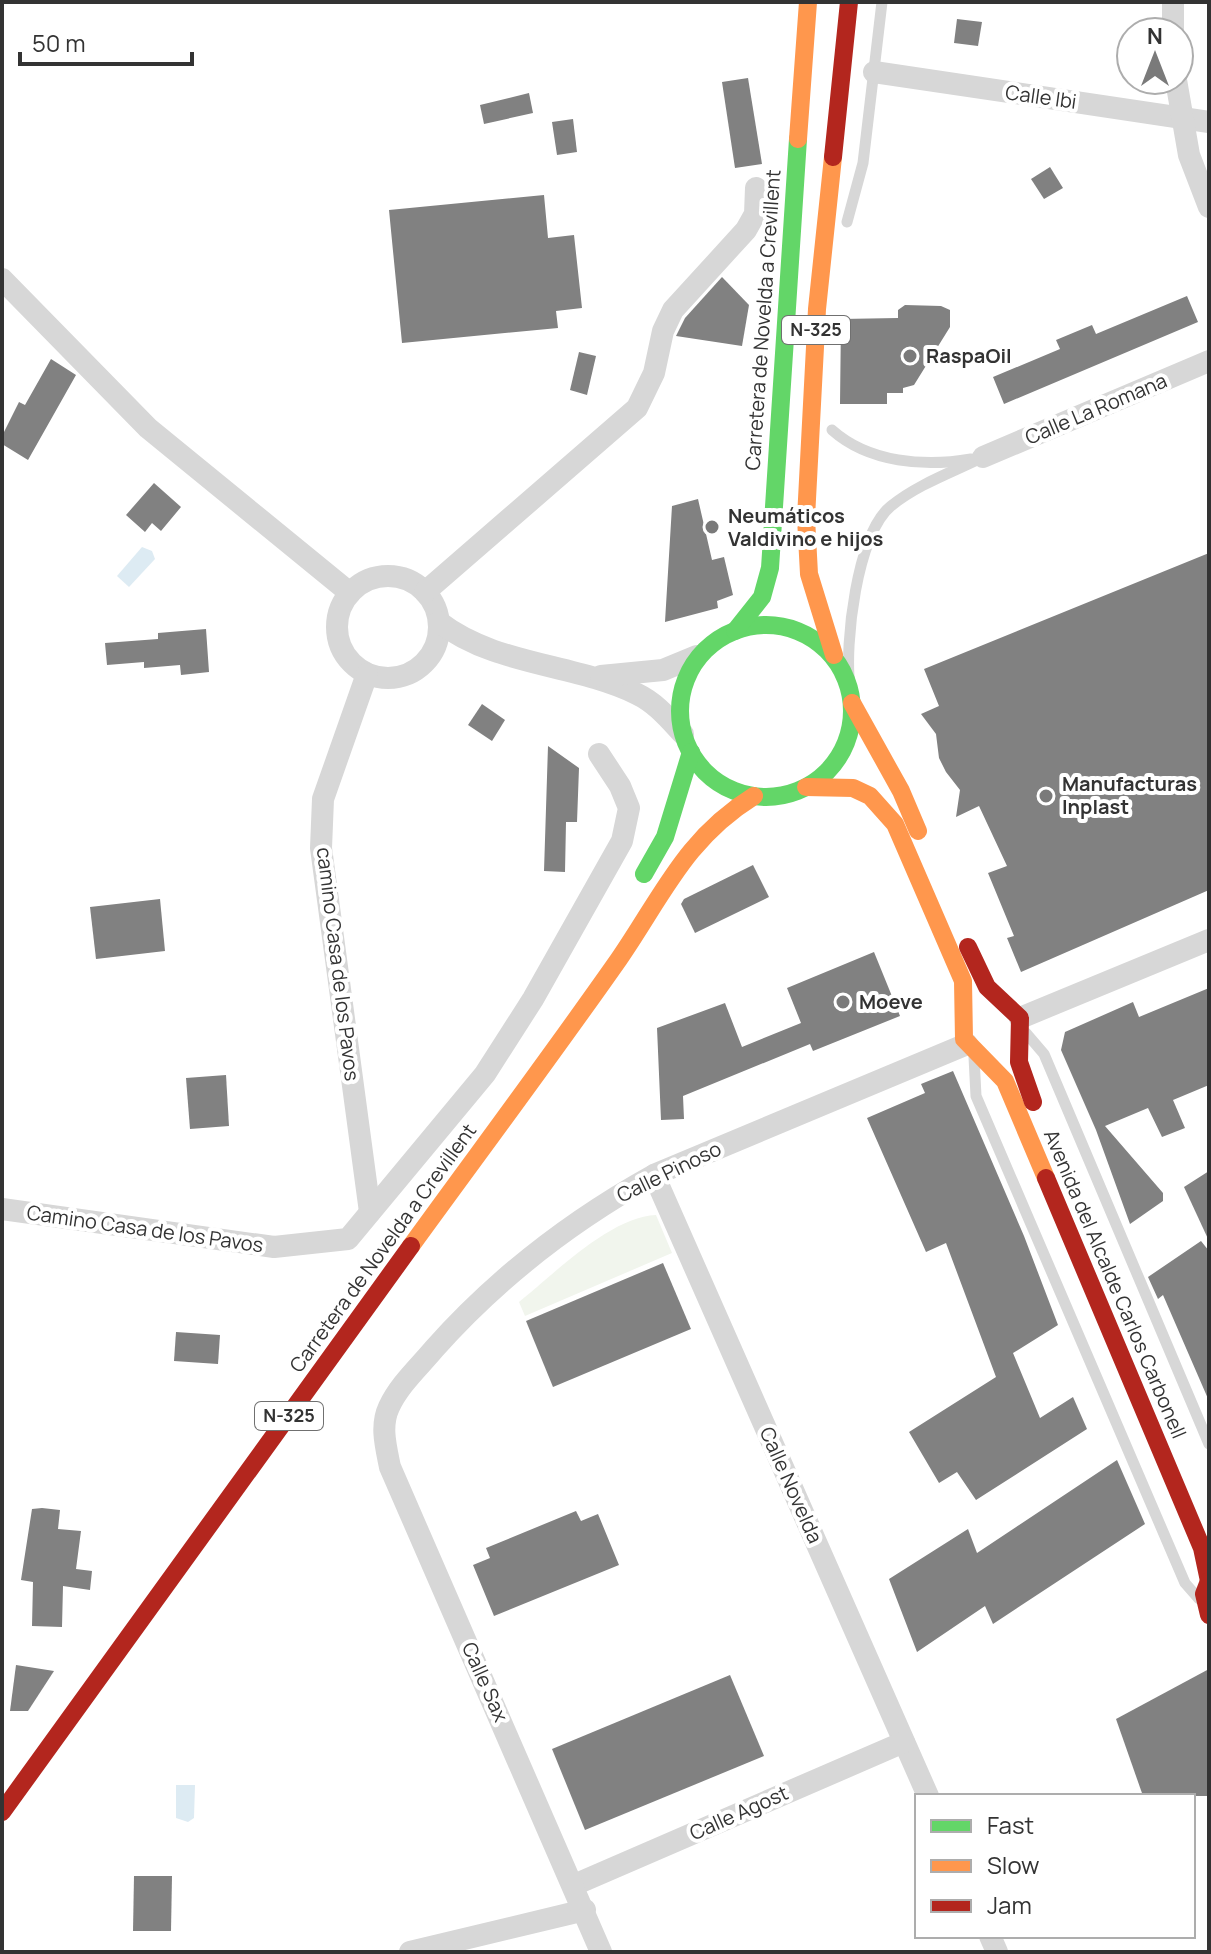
<svg xmlns="http://www.w3.org/2000/svg" width="1211" height="1954" font-family="Manrope,sans-serif">
	<style>
		.green { fill: #f1f5ed }
		.water { fill: #ddebf3 }
		.building { fill: #818181 }
		.lines { fill: none; stroke-linecap: round; stroke-linejoin: round }
		.lane { stroke: #d7d7d7; stroke-width: 11 }
		.street { stroke: #d7d7d7; stroke-width: 22 }
		.fast { stroke: #63d668; stroke-width: 18 }
		.slow { stroke: #ff974d; stroke-width: 18 }
		.jam { stroke: #b3261e; stroke-width: 18 }
		.poi-dot { fill: #7a7a7a; stroke: #fff; stroke-width: 3 }
		.labels { text-anchor: middle; stroke-width: 8; stroke-linejoin: round; paint-order: stroke }
		.shield { fill: #fff; stroke: #707070; stroke-width: 2 }
		.shield-label { font-size: 18px; font-weight: bold; fill: #333 }
		.street-label { font-size: 20px; fill: #333; stroke: #fff }
		.poi-label { font-size: 20px; font-weight: bold; fill: #333; stroke: #fff; text-anchor: start }
	</style>
	<rect width="100%" height="100%" fill="#fff"/>
	<path class="green" d="M 656,1215 L 672,1253 L 525,1316 L 519,1302 C 554,1274 610,1217 656,1215 Z"/>
	<g class="water">
		<path d="M 142,547 L 152,551 L 155,559 L 129,587 L 117,576 Z"/>
		<path d="M 176,1785 L 195,1785 L 194,1818 L 188,1822 L 176,1818 Z"/>
	</g>
	<g class="building">
		<path d="M 957,19 L 982,22 L 978,46 L 954,43 Z"/>
		<path d="M 748,78 L 762,164 L 735,168 L 722,82 Z"/>
		<path d="M 529,93 L 533,113 L 484,124 L 480,105 Z"/>
		<path d="M 573,119 L 577,152 L 557,155 L 552,122 Z"/>
		<path d="M 1050,167 L 1063,188 L 1044,199 L 1031,179 Z"/>
		<path d="M 544,195 L 548,238 L 574,235 L 582,308 L 556,311 L 558,328 L 402,343 L 389,210 Z"/>
		<path d="M 722,277 L 749,305 L 742,346 L 676,336 L 685,318 Z"/>
		<path d="M 1187,296 L 1198,322 L 1004,404 L 993,377 L 1060,349 L 1056,340 L 1092,325 L 1096,334 Z"/>
		<path d="M 905,305 L 941,306 L 950,310 L 950,327 L 914,385 L 903,388 L 903,393 L 887,393 L 887,404 L 840,404 L 841,319 L 898,318 L 898,310 Z"/>
		<path d="M 579,352 L 596,356 L 587,395 L 570,390 Z"/>
		<path d="M 51,359 L 76,375 L 28,460 L 2,444 L 2,436 L 19,402 L 25,405 Z"/>
		<path d="M 154,483 L 181,507 L 161,531 L 152,523 L 145,532 L 126,515 Z"/>
		<path d="M 698,499 L 712,560 L 724,557 L 733,595 L 717,601 L 718,608 L 665,622 L 672,506 Z"/>
		<path d="M 1209,553 L 1209,890 L 1021,972 L 1007,938 L 1014,936 L 988,873 L 1007,866 L 979,806 L 956,817 L 960,790 L 946,772 L 939,758 L 936,734 L 921,714 L 939,706 L 924,669 Z"/>
		<path d="M 206,629 L 209,672 L 181,675 L 180,665 L 144,668 L 144,662 L 107,665 L 105,643 L 158,639 L 158,633 Z"/>
		<path d="M 482,704 L 505,720 L 492,741 L 468,725 Z"/>
		<path d="M 548,746 L 579,768 L 577,822 L 566,822 L 565,872 L 544,871 Z"/>
		<path d="M 753,865 L 769,897 L 695,933 L 681,904 L 684,899 Z"/>
		<path d="M 160,899 L 165,951 L 96,959 L 90,907 Z"/>
		<path d="M 874,952 L 900,1016 L 813,1051 L 810,1044 L 683,1096 L 684,1119 L 661,1120 L 657,1028 L 725,1003 L 742,1047 L 801,1023 L 787,988 Z"/>
		<path d="M 1209,988 L 1209,1085 L 1173,1100 L 1185,1128 L 1162,1137 L 1148,1108 L 1105,1126 L 1163,1193 L 1163,1201 L 1130,1224 L 1096,1130 L 1061,1050 L 1065,1032 L 1133,1002 L 1139,1017 Z"/>
		<path d="M 953,1071 L 1024,1236 L 1058,1325 L 1013,1353 L 1040,1418 L 1073,1397 L 1087,1429 L 976,1500 L 957,1472 L 939,1483 L 909,1432 L 996,1377 L 946,1243 L 926,1252 L 867,1118 L 925,1093 L 921,1084 Z"/>
		<path d="M 226,1075 L 229,1126 L 190,1129 L 186,1078 Z"/>
		<path d="M 1209,1171 L 1209,1241 L 1184,1187 Z"/>
		<path d="M 1201,1241 L 1209,1251 L 1209,1401 L 1163,1295 L 1158,1299 L 1148,1277 Z"/>
		<path d="M 663,1263 L 691,1329 L 553,1387 L 526,1321 Z"/>
		<path d="M 176,1332 L 220,1335 L 218,1364 L 174,1361 Z"/>
		<path d="M 1117,1460 L 1145,1524 L 993,1624 L 985,1606 L 917,1652 L 889,1579 L 968,1529 L 977,1553 Z"/>
		<path d="M 42,1508 L 60,1510 L 58,1529 L 81,1531 L 76,1569 L 92,1571 L 90,1590 L 63,1586 L 62,1627 L 32,1626 L 33,1582 L 21,1580 L 32,1509 Z"/>
		<path d="M 576,1511 L 581,1521 L 598,1514 L 619,1565 L 494,1616 L 473,1565 L 490,1558 L 486,1548 Z"/>
		<path d="M 16,1665 L 54,1671 L 28,1711 L 10,1711 Z"/>
		<path d="M 1209,1669 L 1209,1796 L 1143,1796 L 1116,1719 Z"/>
		<path d="M 730,1675 L 764,1756 L 585,1830 L 552,1749 Z"/>
		<path d="M 134,1876 L 172,1876 L 171,1931 L 133,1931 Z"/>
	</g>
	<g class="lines">
		<g class="lane">
			<path d="M 847,222 L 863,163 L 882,2"/>
			<path d="M 832,430 C 869,463 925,467 971,459"/>
			<path d="M 850,686 C 844,645 857,533 891,506 C 918,484 953,472 983,457"/>
			<path d="M 1026,1033 L 1044,1054 L 1209,1444"/>
			<path d="M 974,1057 L 976,1096 L 1185,1583 L 1199,1599"/>
		</g>
		<g class="street">
			<path d="M 1173,2 L 1173,32"/>
			<path d="M 874,72 L 1209,122"/>
			<path d="M 1176,80 L 1189,155 L 1209,207"/>
			<path d="M 2,279 L 148,428 L 350,593"/>
			<path d="M 983,457 L 1209,361"/>
			<circle cx="388" cy="627" r="51"/>
			<path d="M 425,592 L 637,408 L 654,373 L 663,331 L 673,310 L 746,230 L 755,214 L 756,188"/>
			<path d="M 439,622 C 496,666 573,663 637,694 C 656,703 669,719 683,734"/>
			<path d="M 367,674 L 323,799 L 321,848 L 370,1212"/>
			<path d="M 601,676 L 663,670 L 697,656"/>
			<path d="M 1020,1018 L 1209,940"/>
			<path d="M 654,1175 L 928,1796"/>
			<path d="M 2,1209 L 274,1247 L 348,1239 L 485,1074 L 533,999 L 622,841 L 629,808 L 620,786 L 599,754"/>
			<path d="M 574,1885 L 904,1742"/>
			<path d="M 990,1936 L 997,1952"/>
			<path d="M 410,1952 L 585,1910"/>
			<path d="M 601,1952 L 390,1467 C 386,1447 380,1426 389,1407 C 399,1385 419,1367 434,1349 C 498,1277 571,1221 654,1175 L 967,1044"/>
		</g>
		<g class="fast">
			<circle cx="766" cy="711" r="86"/>
			<path d="M 735,631 L 762,597 L 770,568 L 798,139"/>
			<path d="M 644,874 L 665,837 L 691,752"/>
		</g>
		<g class="slow">
			<path d="M 798,139 L 808,2"/>
			<path d="M 833,157 L 817,309 L 806,518 L 809,574 L 834,655"/>
			<path d="M 852,703 L 901,791 L 918,831"/>
			<path d="M 806,787 L 853,788 L 870,796 L 895,824 L 963,981 L 964,1039 L 1005,1081 L 1046,1178"/>
			<path d="M 411,1246 C 480,1151 551,1056 619,959 C 663,895 685,839 754,796"/>
		</g>
		<g class="jam">
			<path d="M 833,157 L 849,2"/>
			<path d="M 968,947 L 987,987 L 1020,1018 L 1019,1062 L 1033,1102"/>
			<path d="M 1046,1178 L 1202,1548 L 1209,1581"/>
			<path d="M 1209,1581 L 1204,1594 L 1209,1615"/>
			<path d="M 2,1812 L 411,1246"/>
		</g>
	</g>
	<g class="poi-dot">
		<circle cx="910" cy="356" r="8"/>
		<circle cx="712" cy="527" r="8"/>
		<circle cx="1046" cy="796" r="8"/>
		<circle cx="843" cy="1002" r="8"/>
	</g>
	<g class="labels">
		<g class="shield">
			<rect x="782" y="316" width="68" height="28" rx="6"/>
			<rect x="255" y="1402" width="68" height="28" rx="6"/>
		</g>
		<g class="shield-label">
			<text x="816" y="336">N-325</text>
			<text x="289" y="1422">N-325</text>
		</g>
		<g class="street-label">
			<text transform="translate(1041 97) rotate(8)" y="7">Calle Ibi</text>
			<text transform="translate(763 320) rotate(-86)" y="7">Carretera de Novelda a Crevillent</text>
			<text transform="translate(1096 409) rotate(-23)" y="7">Calle La Romana</text>
			<text transform="translate(338 964) rotate(83)" y="7">camino Casa de los Pavos</text>
			<text transform="translate(669 1172) rotate(-26)" y="7">Calle Pinoso</text>
			<text transform="translate(145 1229) rotate(8)" y="7">Camino Casa de los Pavos</text>
			<text transform="translate(383 1248) rotate(-54)" y="7">Carretera de Novelda a Crevillent</text>
			<text transform="translate(1115 1284) rotate(67)" y="7">Avenida del Alcalde Carlos Carbonell</text>
			<text transform="translate(791 1485) rotate(66)" y="7">Calle Novelda</text>
			<text transform="translate(485 1682) rotate(66)" y="7">Calle Sax</text>
			<text transform="translate(739 1813) rotate(-24)" y="7">Calle Agost</text>
		</g>
		<g class="poi-label">
			<text x="926" y="363">RaspaOil</text>
			<text x="728" y="523">Neumáticos<tspan x="728" dy="23">Valdivino e hijos</tspan></text>
			<text x="1062" y="791">Manufacturas<tspan x="1062" dy="23">Inplast</tspan></text>
			<text x="859" y="1009">Moeve</text>
		</g>
	</g>
	<rect width="1211" height="1954" fill="none" stroke="#333333" stroke-width="8"/>
	<rect x="915" y="1794" width="280" height="144" fill="#ffffff" stroke="#adadad" stroke-width="2"/>
	<rect x="931" y="1820" width="40" height="12" fill="#63d668" stroke="#adadad" stroke-width="2"/>
	<text x="987" y="1834" font-size="24" fill="#333333">Fast</text>
	<rect x="931" y="1860" width="40" height="12" fill="#ff974d" stroke="#adadad" stroke-width="2"/>
	<text x="987" y="1874" font-size="24" fill="#333333">Slow</text>
	<rect x="931" y="1900" width="40" height="12" fill="#b3261e" stroke="#adadad" stroke-width="2"/>
	<text x="987" y="1914" font-size="24" fill="#333333">Jam</text>
	<g transform="translate(1155 56)"><circle r="38" fill="#ffffff" stroke="#adadad" stroke-width="2"/>
	<path d="M0-6L14 30L0 20L-14 30Z" fill="#7a7a7a"/>
	<text y="-12" font-size="22" font-weight="bold" text-anchor="middle" fill="#333333">N</text>
	</g>
	<path d="M20 52v12h172v-12" fill="none" stroke="#333333" stroke-width="4"/>
	<text x="32" y="52" font-size="24" fill="#333333" stroke="#ffffff" stroke-width="6" paint-order="stroke">50 m</text>
</svg>
